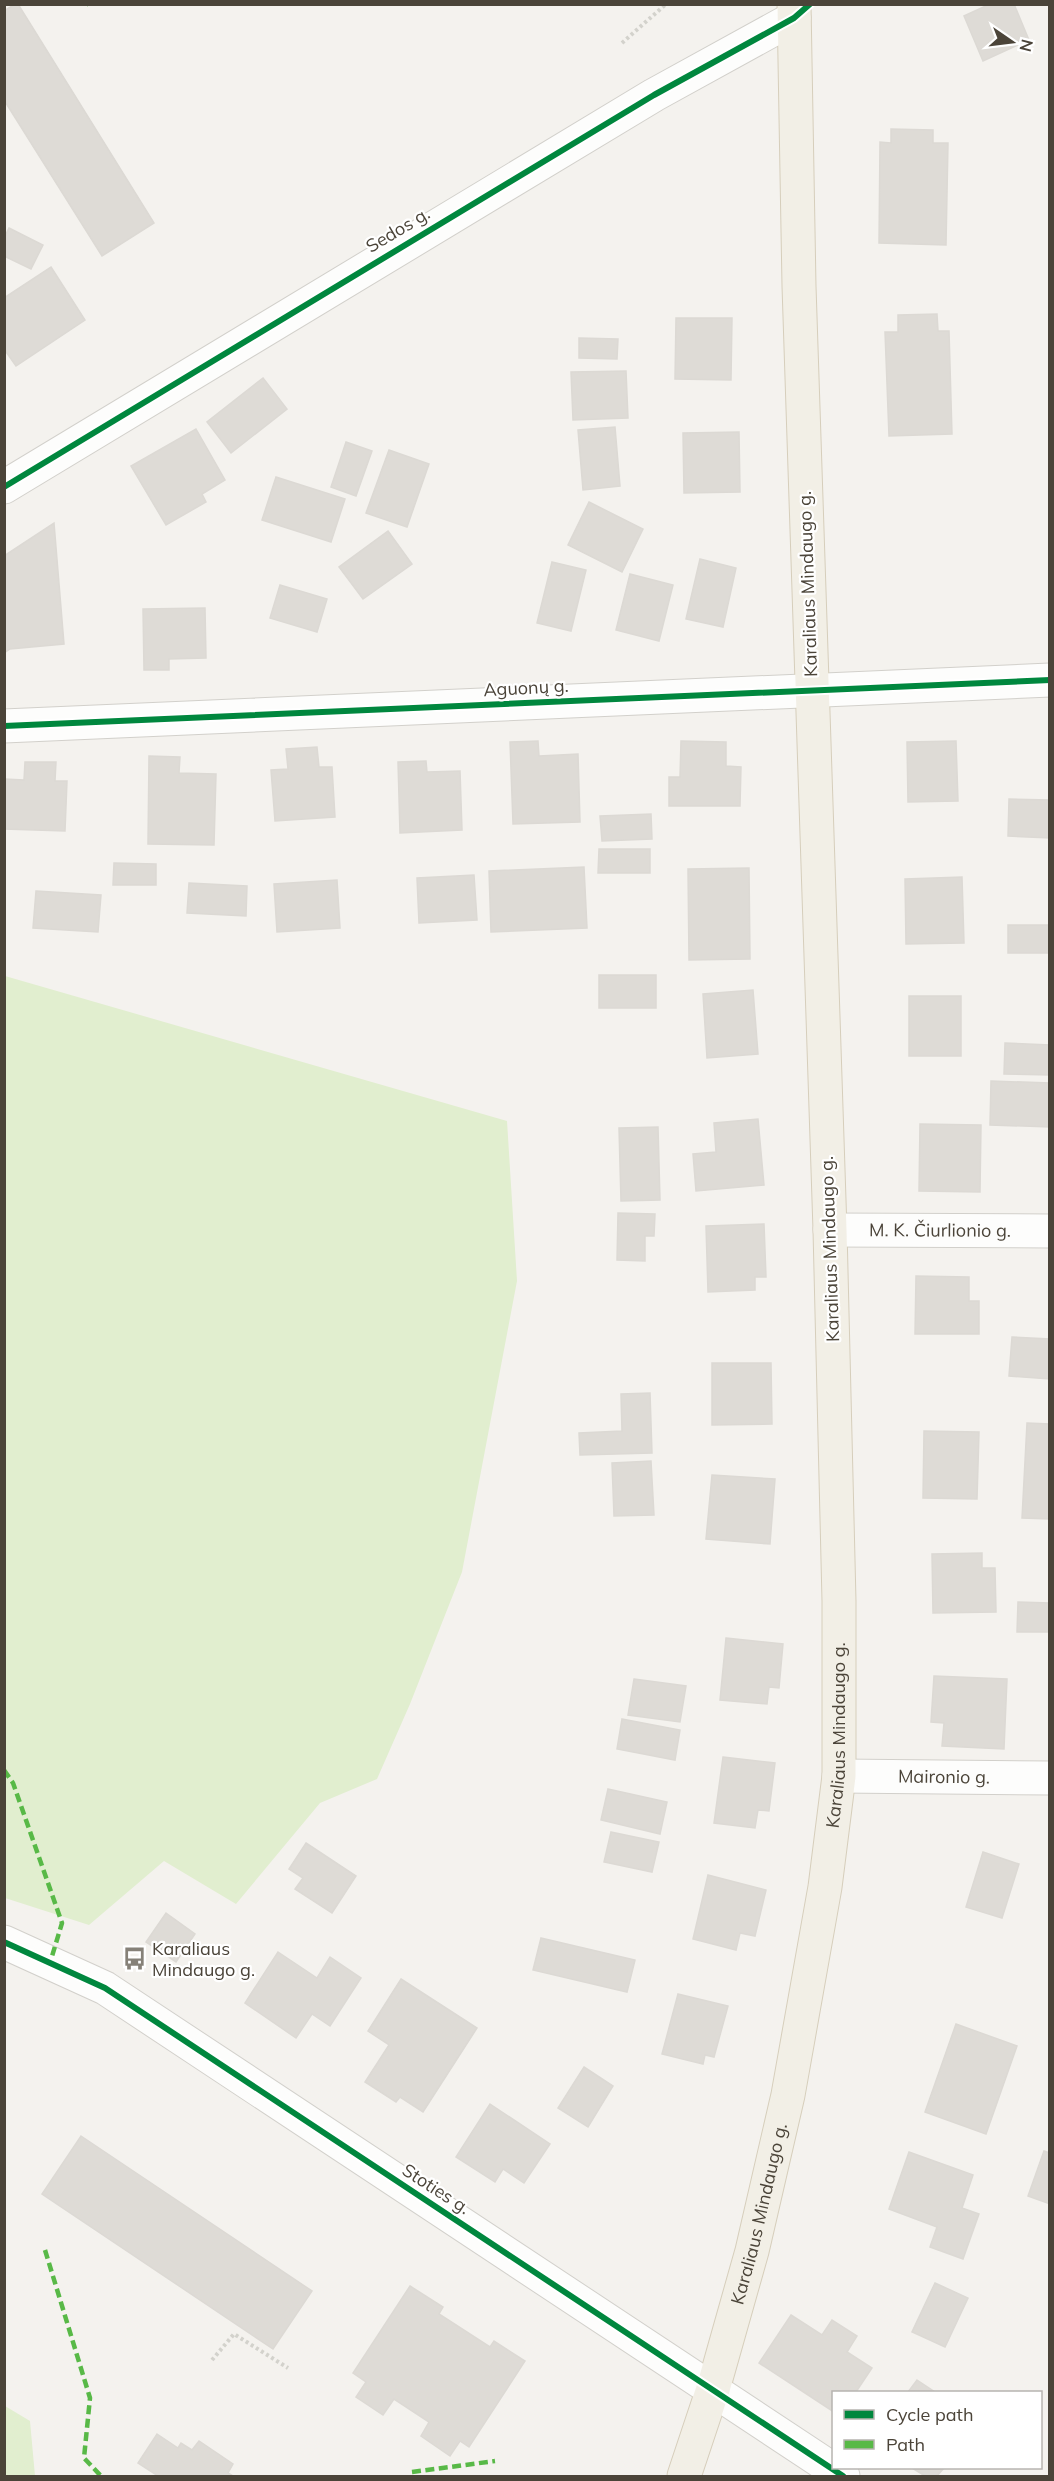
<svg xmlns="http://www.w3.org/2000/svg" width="1054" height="2481" font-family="Mulish,sans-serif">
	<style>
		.green { fill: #e1eecf }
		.building { fill: #dedbd6; stroke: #dcd9d4; stroke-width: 1.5 }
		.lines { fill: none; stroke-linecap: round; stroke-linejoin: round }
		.minor-casing { stroke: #d2d0cb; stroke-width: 35 }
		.major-casing { stroke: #d6cebb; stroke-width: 35 }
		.path { stroke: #d3d2cc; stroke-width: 4; stroke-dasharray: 3 3; stroke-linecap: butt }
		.minor { stroke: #fdfdfc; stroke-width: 33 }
		.major { stroke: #f2efe6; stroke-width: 33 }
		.quiet { stroke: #58b947; stroke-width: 4.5; stroke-dasharray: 9 4.5; stroke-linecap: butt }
		.cycleway-casing { stroke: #fff; stroke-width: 10 }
		.cycleway { stroke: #00873e; stroke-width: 6 }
		.labels { text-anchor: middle; stroke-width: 4.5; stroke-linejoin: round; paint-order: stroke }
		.street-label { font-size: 18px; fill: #4b4439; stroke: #fff }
		.poi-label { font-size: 18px; fill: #4b4439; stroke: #fff; text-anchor: start }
	</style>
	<rect width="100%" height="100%" fill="#f4f2ee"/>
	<g class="green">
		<path d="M 5,976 L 507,1121 L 517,1281 L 462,1572 L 410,1704 L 377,1779 L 320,1803 L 236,1904 L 164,1861 L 89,1925 L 5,1898 Z"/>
		<path d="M 5,2406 L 30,2421 L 35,2476 L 5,2476 Z"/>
	</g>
	<g class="building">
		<path d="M 15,4 L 18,4 L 154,223 L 102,256 L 4,100 L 4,11 Z"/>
		<path d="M 990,4 L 1014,4 L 1029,40 L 983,61 L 964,16 Z"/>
		<path d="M 891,129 L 933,130 L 933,143 L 948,143 L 946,245 L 879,243 L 880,142 L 891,143 Z"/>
		<path d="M 9,228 L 43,245 L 31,269 L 4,256 L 4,238 Z"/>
		<path d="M 51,267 L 85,320 L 16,366 L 4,349 L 4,298 Z"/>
		<path d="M 937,314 L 938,331 L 949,331 L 952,434 L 889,436 L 885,332 L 898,332 L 898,315 Z"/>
		<path d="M 676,318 L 732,318 L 731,380 L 675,379 Z"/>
		<path d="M 579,338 L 618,339 L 617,359 L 579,358 Z"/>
		<path d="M 626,371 L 628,418 L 573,420 L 571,372 Z"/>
		<path d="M 263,378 L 287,409 L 231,453 L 207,422 Z"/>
		<path d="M 615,427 L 620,486 L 583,490 L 578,430 Z"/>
		<path d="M 196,429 L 225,480 L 202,494 L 206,502 L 166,525 L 131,466 Z"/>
		<path d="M 739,432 L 740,492 L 684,493 L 683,433 Z"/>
		<path d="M 346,442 L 372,451 L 356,496 L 331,487 Z"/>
		<path d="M 389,450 L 429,464 L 407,527 L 366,513 Z"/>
		<path d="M 276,477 L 345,499 L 331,542 L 262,520 Z"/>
		<path d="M 589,502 L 643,529 L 622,572 L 568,545 Z"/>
		<path d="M 54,523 L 64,644 L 10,649 L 4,653 L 4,556 Z"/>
		<path d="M 388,531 L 412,564 L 363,599 L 339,567 Z"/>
		<path d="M 700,559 L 736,568 L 723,627 L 686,619 Z"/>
		<path d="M 552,562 L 586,570 L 571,631 L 537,623 Z"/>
		<path d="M 630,574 L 673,585 L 659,641 L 616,630 Z"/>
		<path d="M 280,585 L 327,599 L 317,632 L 270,618 Z"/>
		<path d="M 205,608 L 206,658 L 169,659 L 169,670 L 144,670 L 143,609 Z"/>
		<path d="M 538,741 L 539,756 L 578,754 L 580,822 L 513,824 L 510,742 Z"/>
		<path d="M 681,741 L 726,742 L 726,766 L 741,767 L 740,806 L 669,806 L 669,777 L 680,777 Z"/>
		<path d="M 956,741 L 958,801 L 908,802 L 907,742 Z"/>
		<path d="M 317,747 L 319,767 L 332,767 L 335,817 L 275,821 L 271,770 L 288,769 L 286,749 Z"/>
		<path d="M 149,756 L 180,757 L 179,773 L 216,774 L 214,845 L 148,844 Z"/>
		<path d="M 426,761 L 427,772 L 460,771 L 462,830 L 400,833 L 398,762 Z"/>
		<path d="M 25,762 L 56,762 L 55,781 L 67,781 L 65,831 L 4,829 L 5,779 L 24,780 Z"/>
		<path d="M 1009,799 L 1050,800 L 1050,838 L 1008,836 Z"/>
		<path d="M 651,814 L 652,839 L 602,841 L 600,816 Z"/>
		<path d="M 599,849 L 650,849 L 650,873 L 598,873 Z"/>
		<path d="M 114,863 L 156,864 L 156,885 L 113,885 Z"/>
		<path d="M 584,867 L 587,928 L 491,932 L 489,871 Z"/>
		<path d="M 749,868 L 750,959 L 689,960 L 688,869 Z"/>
		<path d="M 474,875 L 477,920 L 419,923 L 417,878 Z"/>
		<path d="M 962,877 L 964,943 L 906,944 L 905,879 Z"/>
		<path d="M 337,880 L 340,928 L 277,932 L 274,884 Z"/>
		<path d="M 189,883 L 247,886 L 246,916 L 187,913 Z"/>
		<path d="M 36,891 L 101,895 L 98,932 L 33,928 Z"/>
		<rect x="1008" y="925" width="42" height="28"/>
		<rect x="599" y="975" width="57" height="33"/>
		<path d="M 753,990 L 758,1054 L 707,1058 L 703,994 Z"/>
		<rect x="909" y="996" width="52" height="60"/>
		<path d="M 1005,1043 L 1050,1045 L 1050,1075 L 1004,1074 Z"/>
		<path d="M 991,1081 L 1050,1083 L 1050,1127 L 990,1125 Z"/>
		<path d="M 758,1119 L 764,1185 L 696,1191 L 693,1154 L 716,1152 L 714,1123 Z"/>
		<path d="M 920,1124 L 981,1125 L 980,1192 L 919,1191 Z"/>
		<path d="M 658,1127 L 660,1200 L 621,1201 L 619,1128 Z"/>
		<path d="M 618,1213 L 655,1214 L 654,1236 L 645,1236 L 645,1261 L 617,1260 Z"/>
		<path d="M 764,1224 L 766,1277 L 755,1277 L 755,1290 L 708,1292 L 706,1226 Z"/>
		<path d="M 916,1276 L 969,1277 L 969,1301 L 979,1301 L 979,1334 L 915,1334 Z"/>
		<path d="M 1012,1337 L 1050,1339 L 1050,1379 L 1009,1376 Z"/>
		<path d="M 712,1363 L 771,1363 L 772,1424 L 712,1425 Z"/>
		<path d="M 650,1393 L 652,1453 L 580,1455 L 579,1433 L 622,1431 L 621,1394 Z"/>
		<path d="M 1027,1423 L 1050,1424 L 1050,1519 L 1022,1518 Z"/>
		<path d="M 924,1431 L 979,1432 L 977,1499 L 923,1498 Z"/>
		<path d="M 651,1461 L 654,1515 L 614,1516 L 612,1463 Z"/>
		<path d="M 712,1475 L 775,1479 L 770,1544 L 706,1539 Z"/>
		<path d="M 982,1553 L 982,1568 L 995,1568 L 996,1612 L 933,1613 L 932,1554 Z"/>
		<path d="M 1018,1602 L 1050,1603 L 1050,1632 L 1017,1632 Z"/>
		<path d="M 726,1638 L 783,1644 L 779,1688 L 769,1687 L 767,1704 L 720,1700 Z"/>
		<path d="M 934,1676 L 1007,1679 L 1004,1749 L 942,1746 L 944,1723 L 931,1722 Z"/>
		<path d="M 634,1679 L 686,1686 L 680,1722 L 628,1715 Z"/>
		<path d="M 622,1719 L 680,1730 L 675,1760 L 617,1749 Z"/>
		<path d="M 723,1757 L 775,1763 L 769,1811 L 758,1810 L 755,1828 L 714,1823 Z"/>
		<path d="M 608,1789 L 667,1802 L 660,1834 L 601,1820 Z"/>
		<path d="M 611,1832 L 659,1842 L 652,1872 L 604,1862 Z"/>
		<path d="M 306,1843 L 356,1876 L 332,1913 L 295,1889 L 303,1878 L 289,1869 Z"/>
		<path d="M 983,1852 L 1019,1864 L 1002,1918 L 966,1907 Z"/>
		<path d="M 708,1875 L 766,1890 L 755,1936 L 740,1933 L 736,1950 L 693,1939 Z"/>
		<path d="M 166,1913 L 195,1934 L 176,1962 L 146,1942 Z"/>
		<path d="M 541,1938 L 635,1960 L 627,1992 L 533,1970 Z"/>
		<path d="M 278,1952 L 317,1978 L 330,1957 L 361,1978 L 330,2026 L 312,2014 L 296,2038 L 245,2003 Z"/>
		<path d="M 401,1979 L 477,2028 L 423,2112 L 400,2097 L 396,2102 L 365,2082 L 389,2045 L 368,2031 Z"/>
		<path d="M 678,1994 L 728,2006 L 714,2057 L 705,2055 L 703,2064 L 662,2054 Z"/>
		<path d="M 956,2024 L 1017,2046 L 986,2134 L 925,2112 Z"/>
		<path d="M 584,2067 L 613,2086 L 588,2127 L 558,2108 Z"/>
		<path d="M 490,2104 L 550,2144 L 524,2183 L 503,2169 L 495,2182 L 456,2157 Z"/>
		<path d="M 81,2136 L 312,2291 L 273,2349 L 42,2194 Z"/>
		<path d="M 1044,2151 L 1050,2153 L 1050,2204 L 1028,2196 Z"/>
		<path d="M 909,2152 L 973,2175 L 962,2208 L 979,2214 L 963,2259 L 930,2247 L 937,2227 L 889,2209 Z"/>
		<path d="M 935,2283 L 968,2298 L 945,2347 L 912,2332 Z"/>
		<path d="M 410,2286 L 443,2307 L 439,2314 L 490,2347 L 494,2341 L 525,2361 L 469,2447 L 460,2441 L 450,2456 L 421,2436 L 429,2422 L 394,2399 L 383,2415 L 356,2397 L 366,2382 L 353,2373 Z"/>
		<path d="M 791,2315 L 822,2335 L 832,2320 L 857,2336 L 847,2352 L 872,2368 L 856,2392 L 834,2392 L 834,2412 L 759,2363 Z"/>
		<path d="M 917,2380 L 935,2392 L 908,2392 Z"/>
		<path d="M 157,2434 L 178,2448 L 181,2443 L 192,2450 L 199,2441 L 233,2464 L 228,2473 L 233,2476 L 158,2476 L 138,2463 Z"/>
		<path d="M 912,2468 L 944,2468 L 937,2476 L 925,2476 Z"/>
	</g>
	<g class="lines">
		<defs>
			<g id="minor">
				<path d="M 4,487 L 654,95 L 794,18"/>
				<path d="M 4,726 L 1050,680"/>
				<path id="s1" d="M 830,1230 L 1050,1231"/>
				<path id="s2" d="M 839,1776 L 1050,1778"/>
				<path d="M 4,1942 L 105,1988 L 843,2476"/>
			</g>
			<g id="major">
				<path id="s3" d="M 684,2476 L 713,2389 L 752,2251 L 788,2095 L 825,1887 L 839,1776 L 839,1601 L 830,1230 L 799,286 L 794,4"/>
			</g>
		</defs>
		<use href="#minor" class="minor-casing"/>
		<use href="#major" class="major-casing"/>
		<g class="path">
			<path d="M 622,43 L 666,4"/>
			<path d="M 212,2360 L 234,2334 L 288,2368"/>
		</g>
		<use href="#minor" class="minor"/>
		<use href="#major" class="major"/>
		<g class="quiet">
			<path d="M 88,4 L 89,5"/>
			<path d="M 4,1770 L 13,1783 L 62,1923 L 50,1963"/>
			<path d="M 45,2250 L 90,2398 L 84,2458 L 101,2476"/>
			<path d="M 412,2472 L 495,2461"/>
		</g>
		<defs>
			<g id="cycleway">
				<path d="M 4,487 L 654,95 L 794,18 L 810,4"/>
				<path d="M 4,726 L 1050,680"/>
				<path d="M 4,1942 L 105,1988 L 843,2476"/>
			</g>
		</defs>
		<use href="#cycleway" class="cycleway-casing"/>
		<use href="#cycleway" class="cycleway"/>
	</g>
	<defs>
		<symbol id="bus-bare" viewBox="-9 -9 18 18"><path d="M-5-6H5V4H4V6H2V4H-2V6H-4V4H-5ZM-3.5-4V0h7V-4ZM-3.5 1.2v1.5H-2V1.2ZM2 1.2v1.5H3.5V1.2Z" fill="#868178" stroke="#fff" stroke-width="2.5" paint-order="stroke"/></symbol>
	</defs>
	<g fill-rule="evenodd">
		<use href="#bus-bare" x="118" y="1942" width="33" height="33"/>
	</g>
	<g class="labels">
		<g class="street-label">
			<text transform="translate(398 230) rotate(-31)" y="6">Sedos g.</text>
			<text transform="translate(808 584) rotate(-92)" y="6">Karaliaus Mindaugo g.</text>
			<text transform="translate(526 688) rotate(-3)" y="6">Aguonų g.</text>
			<text dy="6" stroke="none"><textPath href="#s1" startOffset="110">M. K. Čiurlionio g.</textPath></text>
			<text transform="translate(830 1249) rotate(-92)" y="6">Karaliaus Mindaugo g.</text>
			<text dy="6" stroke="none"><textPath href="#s3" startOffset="759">Karaliaus Mindaugo g.</textPath></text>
			<text dy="6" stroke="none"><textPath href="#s2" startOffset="105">Maironio g.</textPath></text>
			<text transform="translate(436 2189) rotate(33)" y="6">Stoties g.</text>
			<text dy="6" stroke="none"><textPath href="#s3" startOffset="273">Karaliaus Mindaugo g.</textPath></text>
		</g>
		<g class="poi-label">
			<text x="152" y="1955">Karaliaus<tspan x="152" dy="21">Mindaugo g.</tspan></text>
		</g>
	</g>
	<rect width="1054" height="2481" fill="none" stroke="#4b4439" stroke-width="12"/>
	<rect x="832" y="2391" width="210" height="78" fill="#ffffff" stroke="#b7b4b0" stroke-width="1.5"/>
	<rect x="844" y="2410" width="30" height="9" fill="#00873e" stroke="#b7b4b0" stroke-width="1.5"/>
	<text x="886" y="2421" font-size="18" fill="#4b4439">Cycle path</text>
	<rect x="844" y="2440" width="30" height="9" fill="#58b947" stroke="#b7b4b0" stroke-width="1.5"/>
	<text x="886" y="2451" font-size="18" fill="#4b4439">Path</text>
	<g transform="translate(1012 42) rotate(104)" stroke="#ffffff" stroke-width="4.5" paint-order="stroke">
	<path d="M0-4.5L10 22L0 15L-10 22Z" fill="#4b4439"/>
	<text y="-9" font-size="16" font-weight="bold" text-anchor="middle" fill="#4b4439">N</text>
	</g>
</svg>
